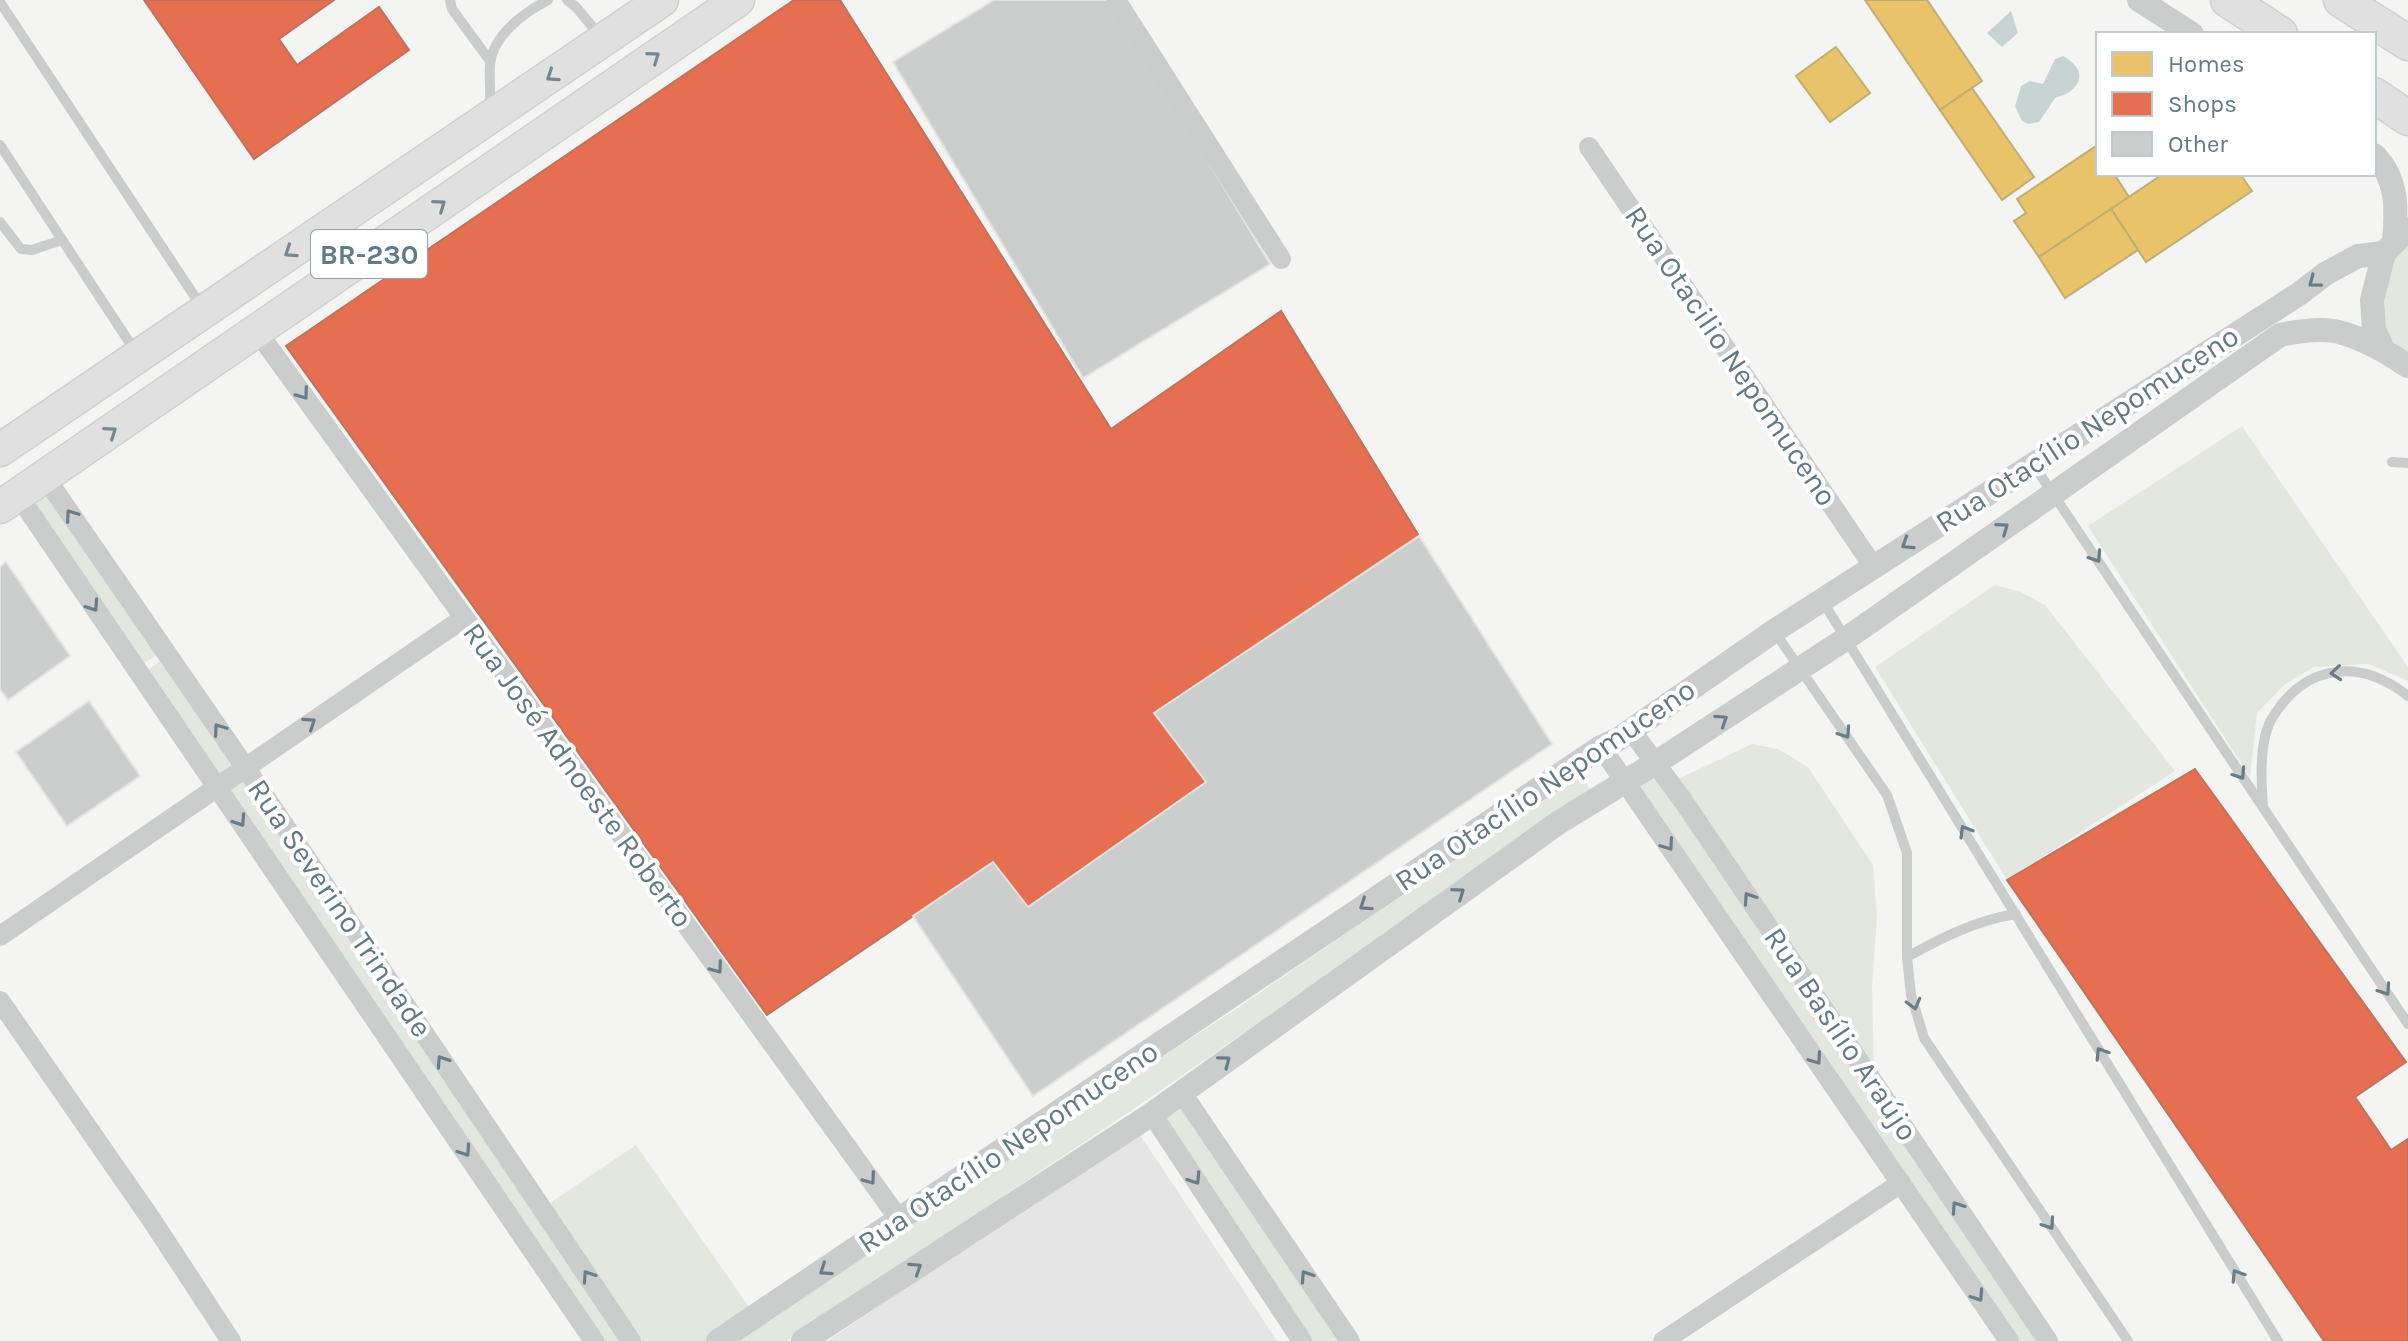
<svg xmlns="http://www.w3.org/2000/svg" width="2408" height="1341" font-family="Karla,sans-serif">
	<style>
		.built { fill: #e4e5e4 }
		.green { fill: #e4e7e0 }
		.water { fill: #c8d4d4 }
		.homes { fill: #e9c46a; stroke: #c0ae72; stroke-width: 2 }
		.shops { fill: #e76f51; stroke: #bf7260; stroke-width: 2 }
		.building { fill: #cccece; stroke: #e3e3e2; stroke-width: 2 }
		.lines { fill: none; stroke-linecap: round; stroke-linejoin: round }
		.primary-casing { stroke: #d0d1d1; stroke-width: 35 }
		.trunk-casing { stroke: #d0d1d1; stroke-width: 37 }
		.service { stroke: #cbcdcd; stroke-width: 10 }
		.minor { stroke: #cbcdcd; stroke-width: 20 }
		.tertiary { stroke: #cbcdcd; stroke-width: 24 }
		.primary { stroke: #e0e0e0; stroke-width: 32 }
		.trunk { stroke: #e0e0e0; stroke-width: 34 }
		.oneway { stroke: #758992 }
		.oneway2 { stroke: #677e88 }
		.labels { text-anchor: middle; stroke-width: 8; stroke-linejoin: round; paint-order: stroke }
		.shield { fill: #fff; stroke: #91a2a9; stroke-width: 2 }
		.shield-label { font-size: 28px; font-weight: bold; fill: #627a84 }
		.street-label { font-size: 30px; fill: #627a84; stroke: #fff }
	</style>
	<rect width="100%" height="100%" fill="#f4f4f2"/>
	<path class="built" d="M 1138,1132 L 1277,1341 L 827,1341 Z"/>
	<g class="green">
		<path d="M 2408,244 L 2408,355 L 2389,337 L 2380,311 L 2395,255 Z"/>
		<path d="M 2242,426 L 2408,667 L 2408,681 L 2369,664 L 2314,667 L 2285,684 L 2257,713 L 2250,777 L 2088,526 Z"/>
		<path d="M 46,483 L 160,652 L 140,666 L 27,498 Z"/>
		<path d="M 1995,585 L 2021,592 L 2045,605 L 2175,771 L 2007,880 L 1875,667 Z"/>
		<path d="M 164,658 L 239,767 L 218,783 L 145,672 Z"/>
		<path d="M 1752,744 L 1778,749 L 1808,767 L 1873,865 L 1877,917 L 1872,987 L 1874,1070 L 1678,779 Z"/>
		<path d="M 1655,769 L 2038,1341 L 2014,1341 L 1636,785 Z"/>
		<path d="M 1580,772 L 1592,793 L 1132,1110 L 787,1341 L 726,1341 L 1239,1007 Z"/>
		<path d="M 243,775 L 628,1341 L 597,1341 L 223,788 Z"/>
		<path d="M 1180,1096 L 1345,1341 L 1310,1341 L 1159,1112 Z"/>
		<path d="M 636,1145 L 751,1310 L 708,1341 L 635,1341 L 547,1205 Z"/>
	</g>
	<g class="water">
		<path d="M 2011,11 L 2018,33 L 2002,47 L 1987,33 Z"/>
		<path d="M 2063,56 C 2090,71 2081,91 2055,98 L 2039,122 L 2028,124 L 2022,121 L 2015,106 L 2021,86 L 2030,81 L 2043,84 L 2055,59 Z"/>
	</g>
	<g class="homes">
		<path d="M 1865,0 L 1927,0 L 1982,81 L 1940,110 Z"/>
		<path d="M 1836,47 L 1870,93 L 1830,122 L 1796,76 Z"/>
		<path d="M 1972,88 L 2034,177 L 2002,200 L 1940,110 Z"/>
		<path d="M 2096,146 L 2098,150 L 2098,174 L 2114,174 L 2129,197 L 2039,257 L 2014,221 L 2026,213 L 2017,199 Z"/>
		<path d="M 2163,174 L 2240,174 L 2252,191 L 2146,262 L 2111,209 Z"/>
		<path d="M 2111,209 L 2138,250 L 2065,298 L 2039,257 Z"/>
	</g>
	<g class="shops">
		<path d="M 144,0 L 334,0 L 279,39 L 297,65 L 379,7 L 409,50 L 254,159 Z"/>
		<path d="M 794,0 L 840,0 L 1111,429 L 1281,311 L 1419,536 L 1154,713 L 1206,782 L 1028,907 L 993,862 L 767,1015 L 286,346 Z"/>
		<path d="M 2195,769 L 2406,1062 L 2355,1097 L 2391,1150 L 2408,1139 L 2408,1341 L 2324,1341 L 2007,880 Z"/>
	</g>
	<g class="building">
		<path d="M 994,0 L 1111,0 L 1270,264 L 1083,378 L 893,62 Z"/>
		<path d="M 1419,536 L 1552,744 L 1033,1096 L 913,916 L 993,862 L 1028,907 L 1206,782 L 1154,713 Z"/>
		<path d="M 6,562 L 70,656 L 8,700 L 0,689 L 0,567 Z"/>
		<path d="M 89,701 L 140,776 L 67,826 L 16,752 Z"/>
	</g>
	<g class="lines">
		<defs>
			<g id="primary">
				<path d="M 0,450 L 662,0"/>
				<path d="M 0,507 L 738,0"/>
			</g>
			<g id="trunk">
				<path d="M 2228,0 L 2280,34"/>
				<path d="M 2341,0 L 2408,43"/>
				<path d="M 2374,95 L 2408,118"/>
			</g>
		</defs>
		<use href="#primary" class="primary-casing"/>
		<use href="#trunk" class="trunk-casing"/>
		<g class="service">
			<path d="M 450,0 L 452,9 L 490,61"/>
			<path d="M 567,0 L 576,7 L 600,36"/>
			<path d="M 0,2 L 203,309"/>
			<path d="M 490,109 C 491,94 489,78 490,64 C 493,35 525,12 548,0"/>
			<path d="M 0,145 L 137,354"/>
			<path d="M 0,222 L 21,249 L 32,250 L 62,240"/>
			<path d="M 2392,462 L 2408,463"/>
			<path d="M 2033,464 L 2408,1024"/>
			<path d="M 1822,600 L 2278,1341"/>
			<path d="M 1774,631 L 1887,795 L 1907,853 L 1907,957 L 1911,995 L 1924,1038 L 2128,1341"/>
			<path d="M 2263,806 C 2261,782 2259,742 2271,720 C 2304,664 2358,657 2408,696"/>
			<path d="M 1907,957 C 1941,938 1977,920 2016,914"/>
		</g>
		<g class="minor">
			<path d="M 1116,0 L 1281,259"/>
			<path d="M 1589,147 L 1873,566"/>
			<path d="M 257,331 L 899,1219"/>
			<path d="M 45,477 L 245,767 L 631,1341"/>
			<path d="M 18,495 L 594,1341"/>
			<path d="M 1631,730 L 1684,802 L 2048,1341"/>
			<path d="M 1601,747 L 2009,1341"/>
			<path d="M 0,936 L 464,618"/>
			<path d="M 0,1001 L 151,1219 L 231,1341"/>
			<path d="M 1182,1093 L 1350,1341"/>
			<path d="M 1152,1114 L 1302,1341"/>
			<path d="M 1663,1341 L 1901,1183"/>
		</g>
		<g class="tertiary">
			<path d="M 2139,0 L 2192,34"/>
			<path d="M 2374,155 C 2398,179 2397,209 2394,241"/>
			<path d="M 2408,229 L 2384,253 L 2372,300 L 2374,330 L 2384,351 L 2408,366"/>
			<path d="M 718,1341 L 1601,747 L 1617,740 L 1774,631 L 2299,294 L 2325,274 L 2358,256 L 2384,253"/>
			<path d="M 803,1341 L 1152,1114 L 1558,823 L 1657,762 L 1847,638 L 2280,335 C 2327,325 2342,329 2384,351"/>
		</g>
		<use href="#primary" class="primary"/>
		<use href="#trunk" class="trunk"/>
	</g>
	<defs><path id="oneway-chevron" d="M-2-3.5L2.5 0L-2 3.5" fill="none" stroke-width="1.6" stroke-linecap="round" stroke-linejoin="round" transform="scale(2)"/></defs>
	<g class="oneway">
		<use href="#oneway-chevron" transform="translate(654 57) rotate(-35)"/>
		<use href="#oneway-chevron" transform="translate(552 76) rotate(146)"/>
		<use href="#oneway-chevron" transform="translate(440 205) rotate(-35)"/>
		<use href="#oneway-chevron" transform="translate(290 252) rotate(146)"/>
		<use href="#oneway-chevron" transform="translate(111 432) rotate(-35)"/>
	</g>
	<g class="oneway2">
		<use href="#oneway-chevron" transform="translate(2314 282) rotate(143)"/>
		<use href="#oneway-chevron" transform="translate(303 394) rotate(54)"/>
		<use href="#oneway-chevron" transform="translate(71 515) rotate(-125)"/>
		<use href="#oneway-chevron" transform="translate(2003 528) rotate(-35)"/>
		<use href="#oneway-chevron" transform="translate(1907 544) rotate(147)"/>
		<use href="#oneway-chevron" transform="translate(2096 557) rotate(56)"/>
		<use href="#oneway-chevron" transform="translate(93 606) rotate(56)"/>
		<use href="#oneway-chevron" transform="translate(2336 673) rotate(175)"/>
		<use href="#oneway-chevron" transform="translate(1722 720) rotate(-33)"/>
		<use href="#oneway-chevron" transform="translate(310 723) rotate(-34)"/>
		<use href="#oneway-chevron" transform="translate(219 729) rotate(-125)"/>
		<use href="#oneway-chevron" transform="translate(1845 733) rotate(56)"/>
		<use href="#oneway-chevron" transform="translate(2240 774) rotate(56)"/>
		<use href="#oneway-chevron" transform="translate(240 821) rotate(56)"/>
		<use href="#oneway-chevron" transform="translate(1965 831) rotate(-121)"/>
		<use href="#oneway-chevron" transform="translate(1668 845) rotate(55)"/>
		<use href="#oneway-chevron" transform="translate(1459 893) rotate(-35)"/>
		<use href="#oneway-chevron" transform="translate(1749 898) rotate(-124)"/>
		<use href="#oneway-chevron" transform="translate(1365 905) rotate(146)"/>
		<use href="#oneway-chevron" transform="translate(717 968) rotate(54)"/>
		<use href="#oneway-chevron" transform="translate(2385 990) rotate(56)"/>
		<use href="#oneway-chevron" transform="translate(1914 1004) rotate(75)"/>
		<use href="#oneway-chevron" transform="translate(2101 1053) rotate(-122)"/>
		<use href="#oneway-chevron" transform="translate(1816 1059) rotate(55)"/>
		<use href="#oneway-chevron" transform="translate(442 1061) rotate(-124)"/>
		<use href="#oneway-chevron" transform="translate(1225 1061) rotate(-37)"/>
		<use href="#oneway-chevron" transform="translate(465 1151) rotate(56)"/>
		<use href="#oneway-chevron" transform="translate(870 1179) rotate(54)"/>
		<use href="#oneway-chevron" transform="translate(1195 1179) rotate(57)"/>
		<use href="#oneway-chevron" transform="translate(1957 1207) rotate(-124)"/>
		<use href="#oneway-chevron" transform="translate(2049 1224) rotate(56)"/>
		<use href="#oneway-chevron" transform="translate(916 1268) rotate(-33)"/>
		<use href="#oneway-chevron" transform="translate(825 1270) rotate(146)"/>
		<use href="#oneway-chevron" transform="translate(2237 1275) rotate(-122)"/>
		<use href="#oneway-chevron" transform="translate(588 1276) rotate(-124)"/>
		<use href="#oneway-chevron" transform="translate(1306 1276) rotate(-124)"/>
		<use href="#oneway-chevron" transform="translate(1978 1296) rotate(56)"/>
	</g>
	<g class="labels">
		<rect class="shield" x="311" y="230" width="116" height="48" rx="6"/>
		<g class="shield-label">
			<text x="369" y="264">BR-230</text>
		</g>
		<g class="street-label">
			<text transform="translate(1731 356) rotate(56)" y="10">Rua Otacilio Nepomuceno</text>
			<text transform="translate(2087 429) rotate(-33)" y="10">Rua Otacílio Nepomuceno</text>
			<text transform="translate(578 775) rotate(54)" y="10">Rua José Adnoeste Roberto</text>
			<text transform="translate(1545 785) rotate(-34)" y="10">Rua Otacílio Nepomuceno</text>
			<text transform="translate(340 908) rotate(56)" y="10">Rua Severino Trindade</text>
			<text transform="translate(1841 1034) rotate(56)" y="10">Rua Basílio Araújo</text>
			<text transform="translate(1008 1147) rotate(-34)" y="10">Rua Otacílio Nepomuceno</text>
		</g>
	</g>
	<rect x="2096" y="32" width="280" height="144" fill="#ffffff" stroke="#c0cace" stroke-width="2"/>
	<rect x="2112" y="52" width="40" height="24" fill="#e9c46a" stroke="#c0cace" stroke-width="2"/>
	<text x="2168" y="72" font-size="24" fill="#627a84">Homes</text>
	<rect x="2112" y="92" width="40" height="24" fill="#e76f51" stroke="#c0cace" stroke-width="2"/>
	<text x="2168" y="112" font-size="24" fill="#627a84">Shops</text>
	<rect x="2112" y="132" width="40" height="24" fill="#cccece" stroke="#c0cace" stroke-width="2"/>
	<text x="2168" y="152" font-size="24" fill="#627a84">Other</text>
</svg>
